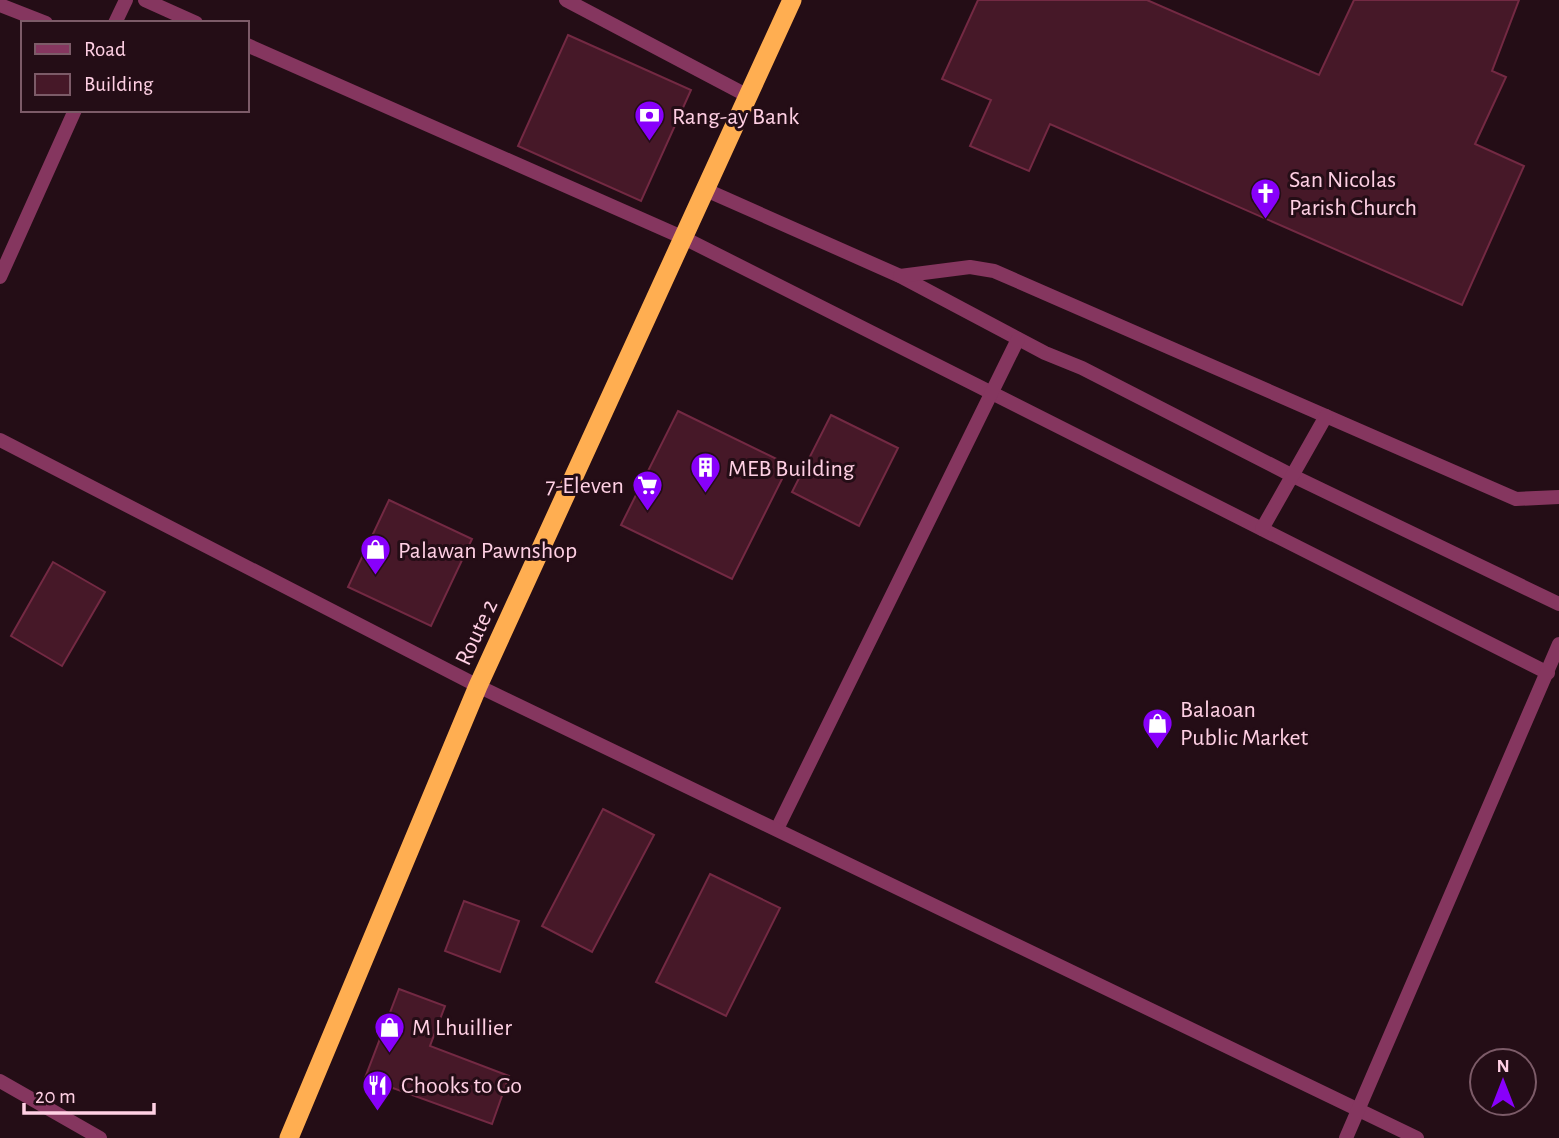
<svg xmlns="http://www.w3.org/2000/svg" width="1559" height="1138" font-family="'Alegreya Sans',sans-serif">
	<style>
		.building { fill: #461828; stroke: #732943; stroke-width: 2 }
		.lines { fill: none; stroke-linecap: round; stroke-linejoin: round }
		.service { stroke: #85365f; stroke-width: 14 }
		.minor { stroke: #85365f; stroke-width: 14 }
		.trunk { stroke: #ffae51; stroke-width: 19 }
		.labels { text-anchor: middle; stroke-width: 6; stroke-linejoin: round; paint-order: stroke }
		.poi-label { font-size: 24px; fill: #ffd0e4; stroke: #240d16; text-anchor: start }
		.street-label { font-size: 24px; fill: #ffd0e4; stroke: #240d16 }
	</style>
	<rect width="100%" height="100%" fill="#240d16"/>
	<g class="building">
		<path d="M 978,0 L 1147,0 L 1319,75 L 1354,0 L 1519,0 L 1492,71 L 1506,77 L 1475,144 L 1524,166 L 1462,305 L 1050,124 L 1029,171 L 970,146 L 991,100 L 942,79 Z"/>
		<path d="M 568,35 L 691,90 L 641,201 L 518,146 Z"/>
		<path d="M 678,411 L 789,465 L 732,579 L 621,525 Z"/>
		<path d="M 831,415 L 898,448 L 859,526 L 792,492 Z"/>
		<path d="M 389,500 L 472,539 L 431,626 L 348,587 Z"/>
		<path d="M 53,562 L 105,592 L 62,666 L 11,636 Z"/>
		<path d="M 603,809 L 654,835 L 592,952 L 542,926 Z"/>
		<path d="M 710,874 L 780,908 L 726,1016 L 656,982 Z"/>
		<path d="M 464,901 L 519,921 L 500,972 L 445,951 Z"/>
		<path d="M 399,989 L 445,1006 L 430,1046 L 509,1076 L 492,1124 L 365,1078 Z"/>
	</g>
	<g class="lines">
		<g class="service">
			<path d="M 706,190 L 900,276 L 1045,353 L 1082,368 L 1293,476 L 1559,604"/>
			<path d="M 684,238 L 1548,673"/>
			<path d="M 900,276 L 970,267 L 994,271 L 1516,499 L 1559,497"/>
			<path d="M 1262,529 L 1326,416"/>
			<path d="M 777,829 L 1018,339"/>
		</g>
		<g class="minor">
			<path d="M 145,0 L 196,23"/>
			<path d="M 566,0 L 748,96"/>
			<path d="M 0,5 L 46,23"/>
			<path d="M 115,23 L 126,0"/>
			<path d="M 247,45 L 684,238"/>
			<path d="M 0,277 L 75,110"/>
			<path d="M 0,440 L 478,686 L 1417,1138"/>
			<path d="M 0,1081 L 100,1138"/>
			<path d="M 1346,1138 L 1559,644"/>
		</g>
		<path class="trunk" d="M 289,1138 L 478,686 L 792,0"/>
	</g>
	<defs>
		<symbol id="bank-pin" viewBox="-11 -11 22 30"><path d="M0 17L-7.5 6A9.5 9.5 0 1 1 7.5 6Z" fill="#8800fb" stroke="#240d16"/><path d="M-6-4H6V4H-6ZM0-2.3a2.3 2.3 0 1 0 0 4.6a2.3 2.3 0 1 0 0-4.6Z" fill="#fff"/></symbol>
		<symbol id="church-pin" viewBox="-11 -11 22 30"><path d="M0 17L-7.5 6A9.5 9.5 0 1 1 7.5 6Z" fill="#8800fb" stroke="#240d16"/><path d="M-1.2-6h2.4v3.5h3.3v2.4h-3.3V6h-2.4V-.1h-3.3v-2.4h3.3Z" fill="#fff"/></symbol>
		<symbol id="building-pin" viewBox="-11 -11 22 30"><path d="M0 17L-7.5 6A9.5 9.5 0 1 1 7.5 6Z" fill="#8800fb" stroke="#240d16"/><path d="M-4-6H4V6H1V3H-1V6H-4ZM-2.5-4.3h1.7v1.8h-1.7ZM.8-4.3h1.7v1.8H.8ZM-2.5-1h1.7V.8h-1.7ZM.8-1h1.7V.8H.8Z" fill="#fff"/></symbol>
		<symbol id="supermarket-pin" viewBox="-11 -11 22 30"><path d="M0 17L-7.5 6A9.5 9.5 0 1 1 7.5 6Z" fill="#8800fb" stroke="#240d16"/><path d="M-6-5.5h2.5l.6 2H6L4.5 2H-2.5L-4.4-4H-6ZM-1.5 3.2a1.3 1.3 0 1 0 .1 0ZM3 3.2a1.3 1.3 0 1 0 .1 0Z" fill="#fff"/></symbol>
		<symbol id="shop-pin" viewBox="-11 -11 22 30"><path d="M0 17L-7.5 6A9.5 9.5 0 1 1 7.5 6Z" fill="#8800fb" stroke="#240d16"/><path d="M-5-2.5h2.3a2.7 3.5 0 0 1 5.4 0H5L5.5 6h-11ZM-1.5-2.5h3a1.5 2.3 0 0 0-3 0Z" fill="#fff"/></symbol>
		<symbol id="restaurant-pin" viewBox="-11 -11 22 30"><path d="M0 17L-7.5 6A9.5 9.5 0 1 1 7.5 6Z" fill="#8800fb" stroke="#240d16"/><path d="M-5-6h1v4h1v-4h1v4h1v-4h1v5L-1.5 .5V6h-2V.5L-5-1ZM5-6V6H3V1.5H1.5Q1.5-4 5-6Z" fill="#fff"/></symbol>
	</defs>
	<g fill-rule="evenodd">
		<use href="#bank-pin" x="632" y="98" width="35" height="47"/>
		<use href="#church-pin" x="1248" y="176" width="35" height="47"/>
		<use href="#building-pin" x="688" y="450" width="35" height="47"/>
		<use href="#supermarket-pin" x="630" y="468" width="35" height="47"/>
		<use href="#shop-pin" x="358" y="532" width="35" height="47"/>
		<use href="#shop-pin" x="1140" y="706" width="35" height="47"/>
		<use href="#shop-pin" x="372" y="1010" width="35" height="47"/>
		<use href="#restaurant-pin" x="360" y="1068" width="35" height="47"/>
	</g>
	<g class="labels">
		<g class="poi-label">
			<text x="672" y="124">Rang-ay Bank</text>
			<text x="1289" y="187">San Nicolas<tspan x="1289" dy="28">Parish Church</tspan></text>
			<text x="728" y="476">MEB Building</text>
			<text x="624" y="493" text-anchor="end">7-Eleven</text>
			<text x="398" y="558">Palawan Pawnshop</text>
			<text x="1180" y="717">Balaoan<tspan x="1180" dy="28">Public Market</tspan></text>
			<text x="412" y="1035">M Lhuillier</text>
			<text x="401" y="1093">Chooks to Go</text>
		</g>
		<g class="street-label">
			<text transform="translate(476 632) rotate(-65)" y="8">Route 2</text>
		</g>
	</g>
	<rect x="21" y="21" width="228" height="91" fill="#240d16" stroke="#7c5b68" stroke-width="2"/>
	<rect x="35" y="44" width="35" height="10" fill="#85365f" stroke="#7c5b68" stroke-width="2"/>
	<text x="84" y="56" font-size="21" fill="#ffd0e4">Road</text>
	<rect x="35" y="74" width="35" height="21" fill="#461828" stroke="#7c5b68" stroke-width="2"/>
	<text x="84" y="91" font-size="21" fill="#ffd0e4">Building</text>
	<g transform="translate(1503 1082)"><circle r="33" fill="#240d16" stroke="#7c5b68" stroke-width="2"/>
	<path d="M0-5L12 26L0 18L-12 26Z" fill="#8800fb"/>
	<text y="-10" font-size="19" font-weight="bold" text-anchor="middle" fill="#ffd0e4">N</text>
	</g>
	<path d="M24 1103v10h130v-10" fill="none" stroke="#ffd0e4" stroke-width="3.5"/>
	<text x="35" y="1103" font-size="21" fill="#ffd0e4" stroke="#240d16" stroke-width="5" paint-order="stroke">20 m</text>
</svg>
